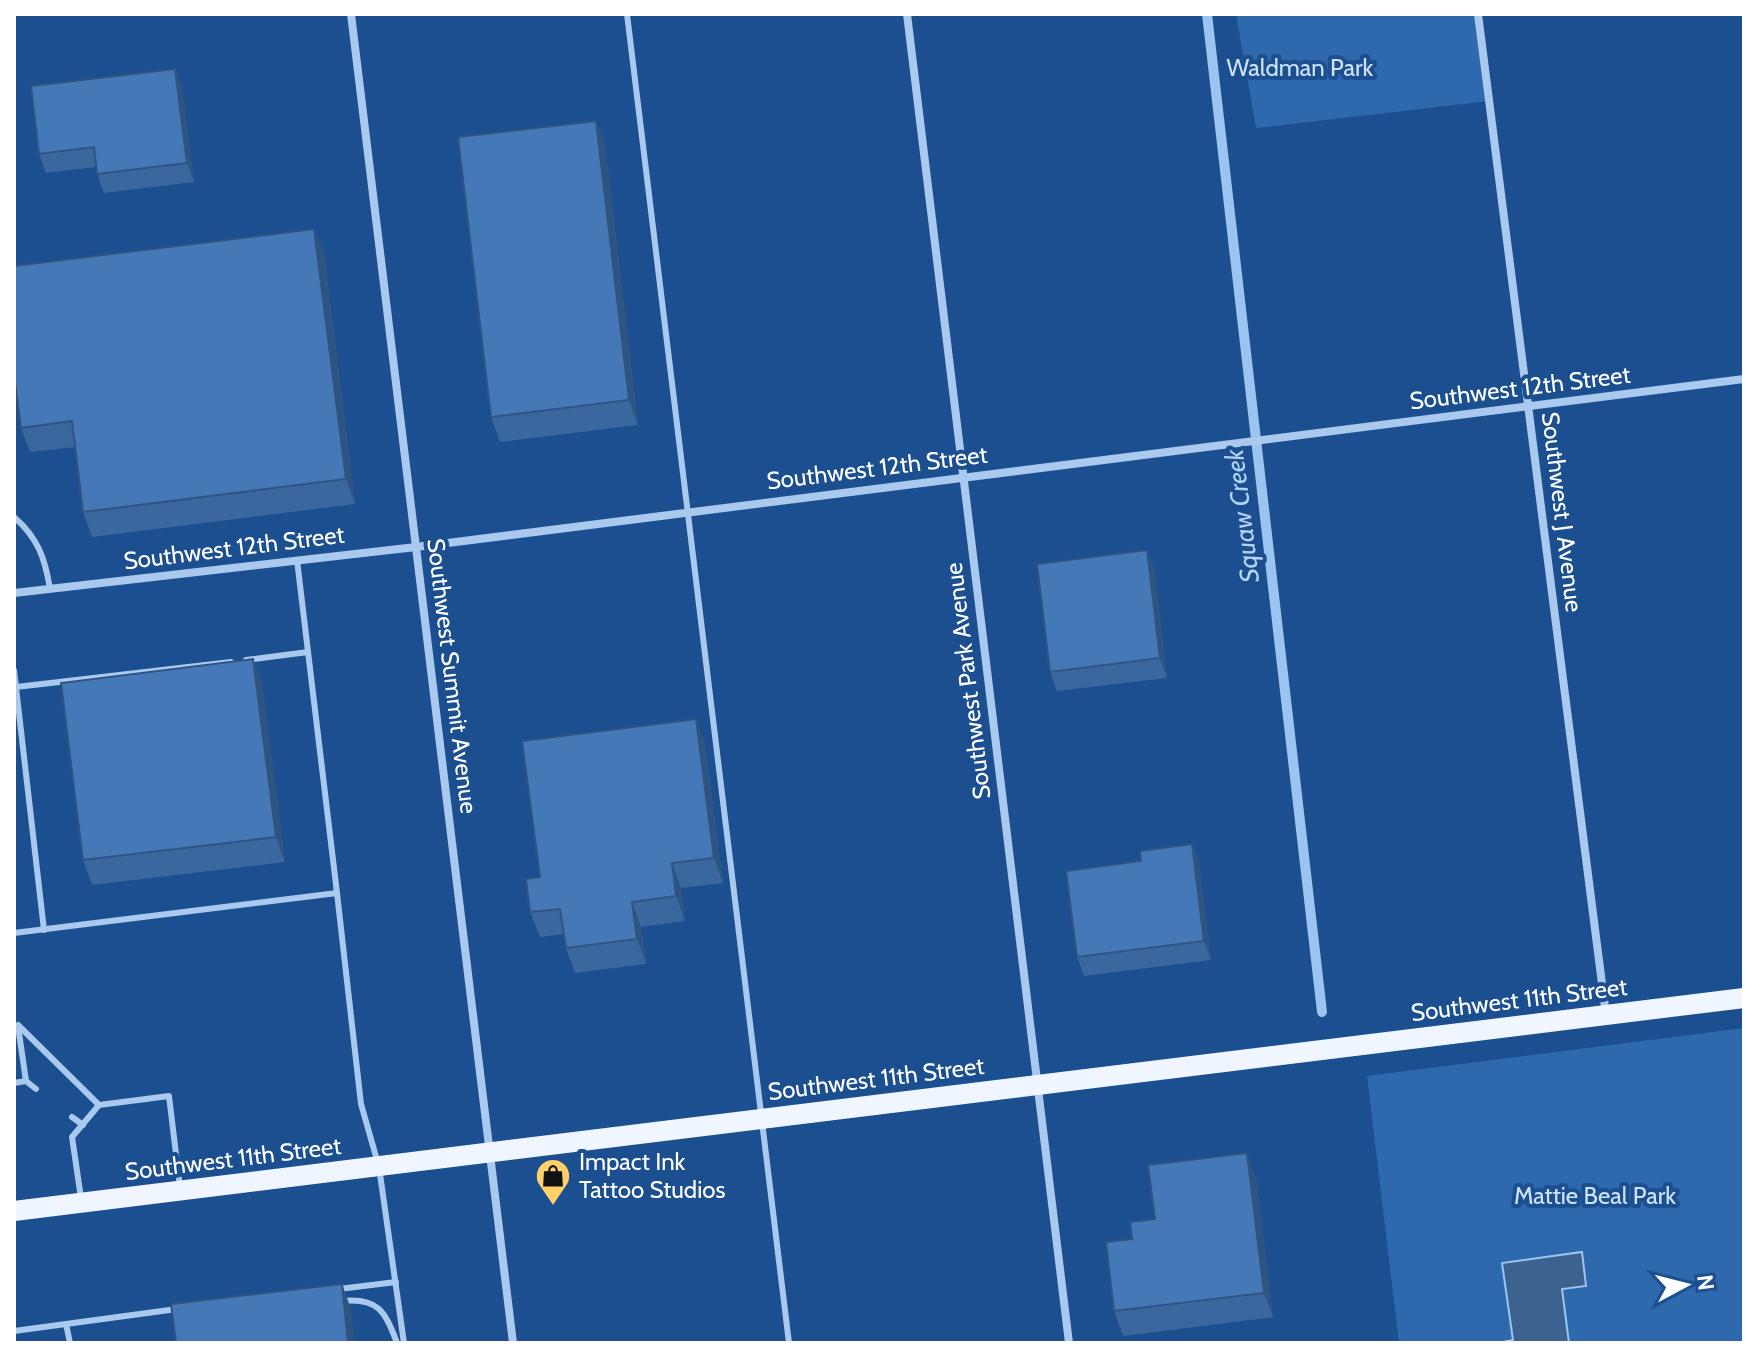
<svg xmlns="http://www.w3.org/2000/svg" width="1758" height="1357" font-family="Cabin,sans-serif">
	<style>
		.green { fill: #2e69ad }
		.water { fill: #3c6290; stroke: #9cc4f0; stroke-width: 2 }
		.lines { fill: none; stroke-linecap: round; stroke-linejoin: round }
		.stream { stroke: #9cc4f0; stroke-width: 10 }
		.lane { stroke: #a9c9ee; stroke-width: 6 }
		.street { stroke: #a9c9ee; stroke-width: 8 }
		.primary { stroke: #f0f6ff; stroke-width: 20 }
		.wall { fill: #3a679d }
		.shaded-wall { fill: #305480 }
		.building { fill: #4478b7; stroke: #305480; stroke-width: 2 }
		.labels { text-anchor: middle; stroke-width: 8; stroke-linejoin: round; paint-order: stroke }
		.park-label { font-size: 24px; fill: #cfe3fa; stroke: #1b4f8f }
		.street-label { font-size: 24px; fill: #fff; stroke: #1b4f8f }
		.poi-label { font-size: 24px; fill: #fff; stroke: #1b4f8f; text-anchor: start }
		.water-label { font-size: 26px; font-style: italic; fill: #b5d3f5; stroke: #1b4f8f }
	</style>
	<rect width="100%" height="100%" fill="#1b4f8f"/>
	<g class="green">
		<path d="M 1236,14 L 1480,14 L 1489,101 L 1256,128 Z"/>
		<path d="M 1744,1028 L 1744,1343 L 1399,1343 L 1367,1076 Z"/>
	</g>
	<path class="water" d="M 1582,1252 L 1586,1286 L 1562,1289 L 1569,1343 L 1497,1343 L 1513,1340 L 1502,1263 Z"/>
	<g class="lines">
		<path class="stream" d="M 1207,14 L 1322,1012"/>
		<g class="lane">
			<path d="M 627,14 L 789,1343"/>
			<path d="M 14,517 C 38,538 45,558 50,589"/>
			<path d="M 297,560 L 337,893"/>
			<path d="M 246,660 L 308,652"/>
			<path d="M 14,670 L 44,930"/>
			<path d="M 16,687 L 231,662"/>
			<path d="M 14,933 L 337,893 L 361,1104 L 379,1167 L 404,1343"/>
			<path d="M 18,1025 L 99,1105"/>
			<path d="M 18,1026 L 26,1081"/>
			<path d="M 14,1083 L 26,1081 L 36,1089"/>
			<path d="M 72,1117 L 83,1125"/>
			<path d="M 81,1198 L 72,1137 L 99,1105 L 169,1096 L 180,1187"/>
			<path d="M 339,1289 L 396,1282"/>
			<path d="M 341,1301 C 378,1297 385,1311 397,1343"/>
			<path d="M 66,1324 L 70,1343"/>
			<path d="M 14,1331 L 177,1309"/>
		</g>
		<g class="street">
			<path d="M 351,14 L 513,1343"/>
			<path d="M 907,14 L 1069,1343"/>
			<path d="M 1478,14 L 1606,1015"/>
			<path d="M 14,593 L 416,547 L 1744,379"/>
		</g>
		<path class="primary" d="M 14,1211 L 1744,998"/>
	</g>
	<g class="wall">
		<path d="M 175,69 L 182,88 L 194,182 L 104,193 L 97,174 L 96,167 L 46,173 L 39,154 Z"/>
		<path d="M 596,121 L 605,145 L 638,425 L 500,442 L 491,417 Z"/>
		<path d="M 314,229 L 324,253 L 355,504 L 92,537 L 83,512 L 75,447 L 30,452 L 21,428 Z"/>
		<path d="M 1147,550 L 1154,569 L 1167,678 L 1057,691 L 1050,672 Z"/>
		<path d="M 253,659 L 262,684 L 285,862 L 92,885 L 83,860 Z"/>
		<path d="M 696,719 L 705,744 L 723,883 L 681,888 L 685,921 L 641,927 L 646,964 L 575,973 L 566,948 L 564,934 L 540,937 L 530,912 L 540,877 Z"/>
		<path d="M 1192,844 L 1199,863 L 1211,960 L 1084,976 L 1077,957 Z"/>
		<path d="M 1256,1178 L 1273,1317 L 1123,1336 L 1114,1311 L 1132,1239 L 1155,1219 Z"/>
	</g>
	<g class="shaded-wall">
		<path d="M 175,69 L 182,88 L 194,182 L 187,163 Z"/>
		<path d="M 596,121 L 605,145 L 638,425 L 629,400 Z"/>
		<path d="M 314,229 L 324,253 L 355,504 L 346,479 Z"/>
		<path d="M 1147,550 L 1154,569 L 1167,678 L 1160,658 Z"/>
		<path d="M 253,659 L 262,684 L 285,862 L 276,837 Z"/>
		<path d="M 696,719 L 705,744 L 723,883 L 714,858 Z"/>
		<path d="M 1192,844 L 1199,863 L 1211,960 L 1204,941 Z"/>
		<path d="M 672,863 L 681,888 L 685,921 L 676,896 Z"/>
		<path d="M 632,902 L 641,927 L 646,964 L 637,939 Z"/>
		<path d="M 1247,1153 L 1256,1178 L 1273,1317 L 1264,1293 Z"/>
		<path d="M 342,1284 L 351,1309 L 355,1343 L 348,1343 Z"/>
	</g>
	<g class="building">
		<path d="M 175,69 L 187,163 L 97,174 L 94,147 L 39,154 L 31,86 Z"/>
		<path d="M 596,121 L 629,400 L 491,417 L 458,137 Z"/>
		<path d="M 314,229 L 346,479 L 83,512 L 72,421 L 21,428 L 14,375 L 14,266 Z"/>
		<path d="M 1147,550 L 1160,658 L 1050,672 L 1037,564 Z"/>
		<path d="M 253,659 L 276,837 L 83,860 L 61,683 Z"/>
		<path d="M 696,719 L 714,858 L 672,863 L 676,896 L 632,902 L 637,939 L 566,948 L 560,909 L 530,912 L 526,879 L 540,877 L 522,741 Z"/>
		<path d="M 1192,844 L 1204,941 L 1077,957 L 1066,871 L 1141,861 L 1140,851 Z"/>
		<path d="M 1247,1153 L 1264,1293 L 1114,1311 L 1106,1242 L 1132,1239 L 1130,1222 L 1155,1219 L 1148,1165 Z"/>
		<path d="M 342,1284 L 348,1343 L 176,1343 L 171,1304 Z"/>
	</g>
	<defs>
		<symbol id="shop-pin" viewBox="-11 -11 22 30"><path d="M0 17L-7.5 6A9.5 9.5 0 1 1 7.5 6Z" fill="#ffd166" stroke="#1b4f8f"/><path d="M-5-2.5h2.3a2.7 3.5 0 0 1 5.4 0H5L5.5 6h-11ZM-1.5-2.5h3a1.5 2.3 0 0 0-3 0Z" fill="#111"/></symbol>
	</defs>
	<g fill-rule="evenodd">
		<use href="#shop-pin" x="533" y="1156" width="40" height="54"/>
	</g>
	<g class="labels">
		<g class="park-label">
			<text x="1300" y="76">Waldman Park</text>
			<text x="1595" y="1204">Mattie Beal Park</text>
		</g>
		<g class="street-label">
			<text transform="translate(1520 388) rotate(-7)" y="8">Southwest 12th Street</text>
			<text transform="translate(877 468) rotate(-7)" y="8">Southwest 12th Street</text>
			<text transform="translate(1562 512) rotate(83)" y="8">Southwest J Avenue</text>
			<text transform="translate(234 548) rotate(-7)" y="8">Southwest 12th Street</text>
			<text transform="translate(452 676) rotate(83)" y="8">Southwest Summit Avenue</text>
			<text transform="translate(968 681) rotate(-97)" y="8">Southwest Park Avenue</text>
			<text transform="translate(1519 1000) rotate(-7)" y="8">Southwest 11th Street</text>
			<text transform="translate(876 1079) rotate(-7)" y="8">Southwest 11th Street</text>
			<text transform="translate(233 1159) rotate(-7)" y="8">Southwest 11th Street</text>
		</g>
		<g class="poi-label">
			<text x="579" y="1170">Impact Ink<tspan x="579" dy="28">Tattoo Studios</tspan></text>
		</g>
		<g class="water-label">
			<text transform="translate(1242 516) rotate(-97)" y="9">Squaw Creek</text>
		</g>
	</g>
	<rect width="1758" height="1357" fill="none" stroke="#ffffff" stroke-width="32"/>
	<g transform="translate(1686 1285) rotate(83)" stroke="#1b4f8f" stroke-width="6" paint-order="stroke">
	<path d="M0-6L14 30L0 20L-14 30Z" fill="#ffffff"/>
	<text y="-12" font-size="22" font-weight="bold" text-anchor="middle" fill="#ffffff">N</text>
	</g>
</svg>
